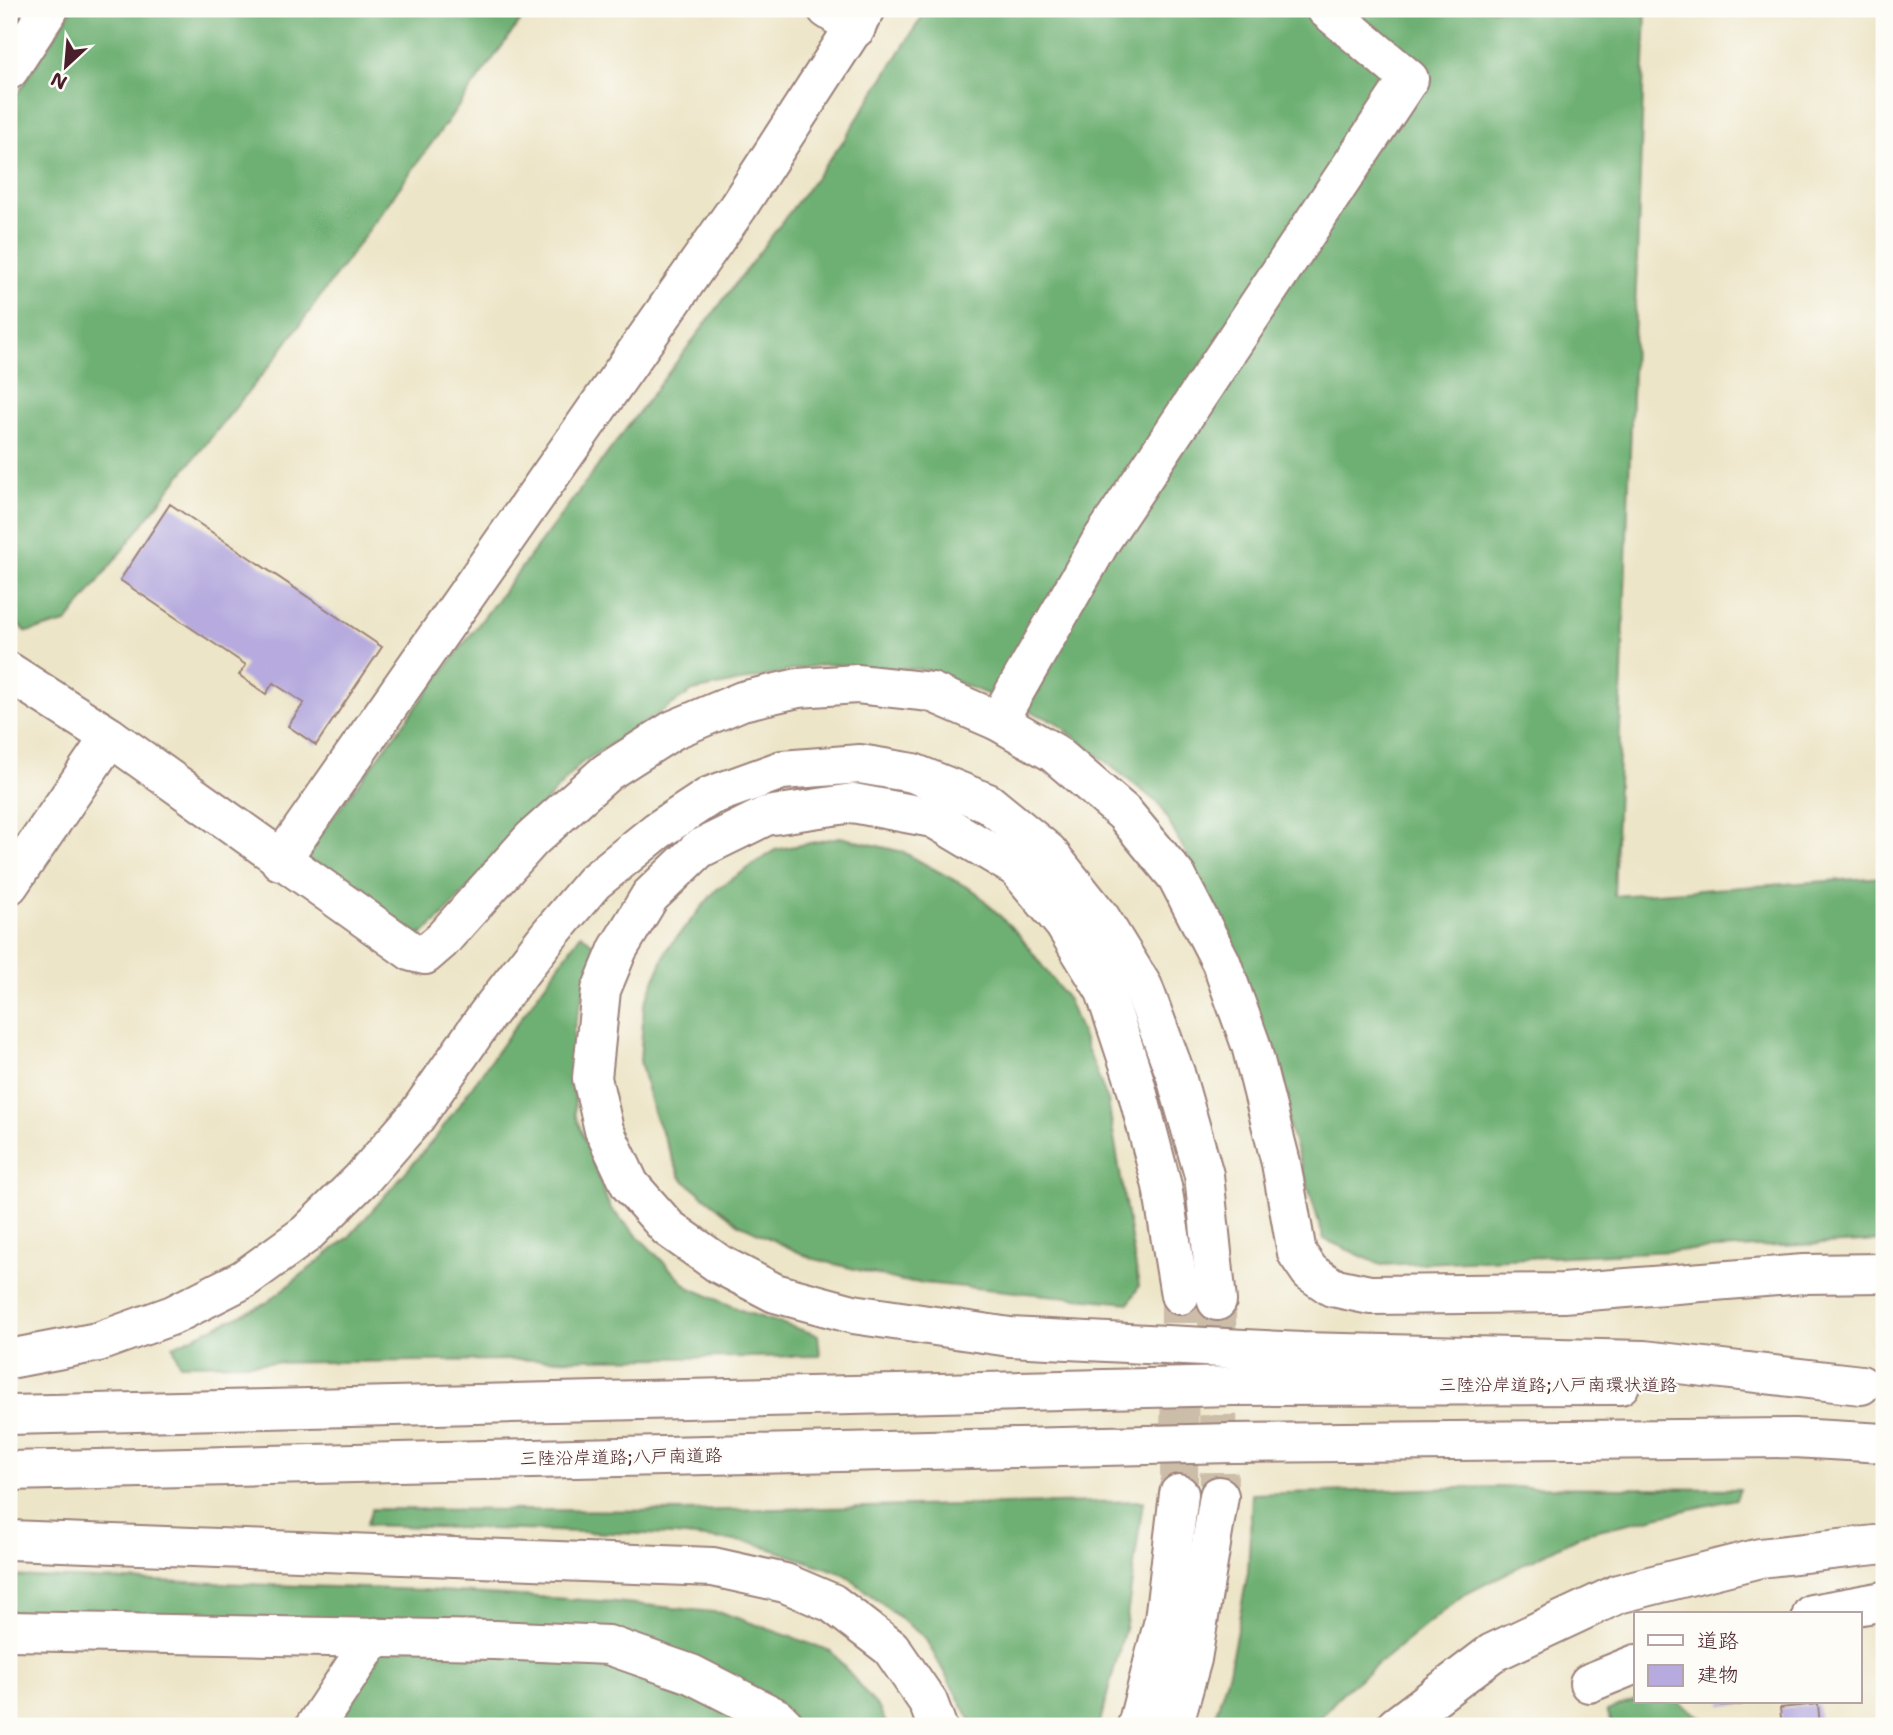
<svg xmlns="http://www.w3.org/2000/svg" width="1893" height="1735" viewBox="0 0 1893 1735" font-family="'Shantell Sans','Klee One',sans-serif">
	<rect width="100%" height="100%" fill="#fdfcf7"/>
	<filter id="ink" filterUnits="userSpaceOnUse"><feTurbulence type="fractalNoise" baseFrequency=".0143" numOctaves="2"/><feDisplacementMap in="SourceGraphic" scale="14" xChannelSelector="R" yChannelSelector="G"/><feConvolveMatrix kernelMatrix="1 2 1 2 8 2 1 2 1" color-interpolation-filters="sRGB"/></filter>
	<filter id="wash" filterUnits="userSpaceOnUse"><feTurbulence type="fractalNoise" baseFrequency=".00686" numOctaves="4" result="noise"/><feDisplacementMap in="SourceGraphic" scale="28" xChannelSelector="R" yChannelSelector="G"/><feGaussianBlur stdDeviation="1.57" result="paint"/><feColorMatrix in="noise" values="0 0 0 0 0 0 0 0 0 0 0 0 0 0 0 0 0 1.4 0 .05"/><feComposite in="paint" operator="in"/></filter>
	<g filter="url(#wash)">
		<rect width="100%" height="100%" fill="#ede5c8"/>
		<!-- forest -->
		<g fill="#6eb073" stroke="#5c684f" stroke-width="2">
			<path d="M72 9H529L275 359 179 477 66 623 27 632 9 617V107Z"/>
			<path d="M927 9H1646L1614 896 1884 877V1241L1381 1265 1324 1239 1229 932 1159 804 1054 721 927 670 824 664 693 691 580 764 441 918 420 936 303 857 844 140Z"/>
			<path d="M840 837 903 852 976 892 1019 935 1068 1000 1108 1101 1139 1286 1129 1303 902 1281 811 1258 739 1224 681 1178 653 1112 640 1061 644 1006 667 949 716 890 775 850Z"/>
			<path d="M581 934 596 947 573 1031 575 1114 610 1208 688 1287 748 1313 818 1335 820 1356 180 1364 173 1346 265 1304 349 1237 436 1137Z"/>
			<path d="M1491 1487 1740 1489 1736 1499 1585 1533 1462 1596 1342 1693 1313 1726H1212L1229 1671 1248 1572 1252 1494Z"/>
			<path d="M1143 1501 1126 1624 1099 1726H971L970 1719 925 1638 844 1574 754 1543 675 1535 366 1525 372 1509 683 1511Z"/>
			<path d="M9 1576 423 1590 615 1602 723 1613 831 1651 880 1710 887 1726H337L399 1621 9 1612Z"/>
			<path d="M1636 1700 1677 1702 1715 1726H1614L1607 1711Z"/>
		</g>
		<g id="blocks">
			<!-- building -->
			<g fill="#b6aade">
				<path d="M170 504 382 647 316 745 288 726 304 703 273 683 266 694 239 675 246 665 120 580Z"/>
				<path d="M1721 1702H1740L1741 1705H1721Z"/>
				<path d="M1818 1704 1820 1726H1782L1780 1708Z"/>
			</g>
		</g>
	</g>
	<g filter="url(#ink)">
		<use href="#blocks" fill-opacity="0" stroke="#9c827a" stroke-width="2"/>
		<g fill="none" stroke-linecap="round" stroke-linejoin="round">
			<!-- highway-tunnel -->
			<g stroke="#ccbda9" stroke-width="38" stroke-dasharray="38 19" stroke-linecap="butt">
				<path d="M1217 1301 1219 1496"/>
				<path d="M1179 1494 1180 1295"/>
			</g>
			<defs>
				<g id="street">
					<path d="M827 9 856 28"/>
					<path d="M9 70 49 9"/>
					<path d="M9 672 110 737 412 952 425 955 440 942 532 839 607 772 673 730 742 701 798 688 857 684 931 692 998 721 1054 753 1124 813 1177 877 1221 962 1251 1045 1281 1163 1297 1253 1310 1272 1332 1287 1370 1295 1563 1293 1804 1274 1884 1273"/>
					<path d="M998 721 1101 541 1409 79 1326 9"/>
					<path d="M280 861 738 207 866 9"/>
					<path d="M9 885 110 737"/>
					<path d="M1812 1614 1884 1601"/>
					<path d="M9 1631 494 1640 608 1645 691 1674 777 1718 785 1726"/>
					<path d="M1589 1683 1636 1664"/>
					<path d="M315 1726 374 1637"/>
				</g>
				<g id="highway">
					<path d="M1180 1295 1162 1186 1134 1079 1105 991 1064 924 1017 868 933 818 853 803 766 816 699 849 650 896 618 949 601 990 592 1078 604 1130 630 1185 668 1228 719 1264 775 1293 853 1314 1010 1337 1302 1352 1644 1360 1861 1385"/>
					<path d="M9 1359 98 1342 173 1315 244 1279 306 1234 361 1180 416 1117 487 1015 548 936 594 882 657 831 710 796 782 770 860 764 913 773 988 803 1048 852 1100 917 1143 987 1175 1073 1204 1175 1217 1301"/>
					<path d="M9 1415 1233 1386 1620 1385"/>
					<path d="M9 1471 1233 1443 1794 1438 1884 1443"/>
					<path d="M9 1540 713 1567 785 1583 832 1603 891 1648 928 1702 937 1726"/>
					<path d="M1137 1726 1164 1620 1179 1494"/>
					<path d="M1173 1726 1192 1659 1219 1496"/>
					<path d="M1396 1726 1492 1653 1618 1594 1760 1558 1884 1544"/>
				</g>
			</defs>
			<!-- street casing -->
			<use href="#street" stroke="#9c827a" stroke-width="42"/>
			<!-- highway casing -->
			<use href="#highway" stroke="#9c827a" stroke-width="42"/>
			<!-- street -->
			<use href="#street" stroke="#fff" stroke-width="38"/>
			<!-- highway -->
			<use href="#highway" stroke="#fff" stroke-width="38"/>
		</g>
	</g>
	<g text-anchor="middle" stroke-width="5" stroke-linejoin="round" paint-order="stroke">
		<!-- street labels -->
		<g font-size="18" fill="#4a1f2b" stroke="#fdfcf7">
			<text x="1558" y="1391">三陸沿岸道路;八戸南環状道路</text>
			<text transform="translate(621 1457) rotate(-1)" y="6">三陸沿岸道路;八戸南道路</text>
		</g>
	</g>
	<!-- margin -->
	<rect width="1893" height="1735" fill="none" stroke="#fdfcf7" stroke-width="35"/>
	<!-- legend -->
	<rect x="1634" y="1612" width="228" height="91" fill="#fdfcf7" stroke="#b5a4a5" stroke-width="2"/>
	<rect x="1648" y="1635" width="35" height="10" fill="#ffffff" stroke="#b5a4a5" stroke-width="2"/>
	<text x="1697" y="1648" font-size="21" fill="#4a1f2b">道路</text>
	<rect x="1648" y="1665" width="35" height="21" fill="#b6aade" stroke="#b5a4a5" stroke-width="2"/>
	<text x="1697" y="1682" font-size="21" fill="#4a1f2b">建物</text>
	<!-- north arrow -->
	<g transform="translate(66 66) rotate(206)" stroke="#fdfcf7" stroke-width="5" paint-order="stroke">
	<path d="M0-5L12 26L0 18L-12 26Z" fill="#4a1f2b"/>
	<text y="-10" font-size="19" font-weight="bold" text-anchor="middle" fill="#4a1f2b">N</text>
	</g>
</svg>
